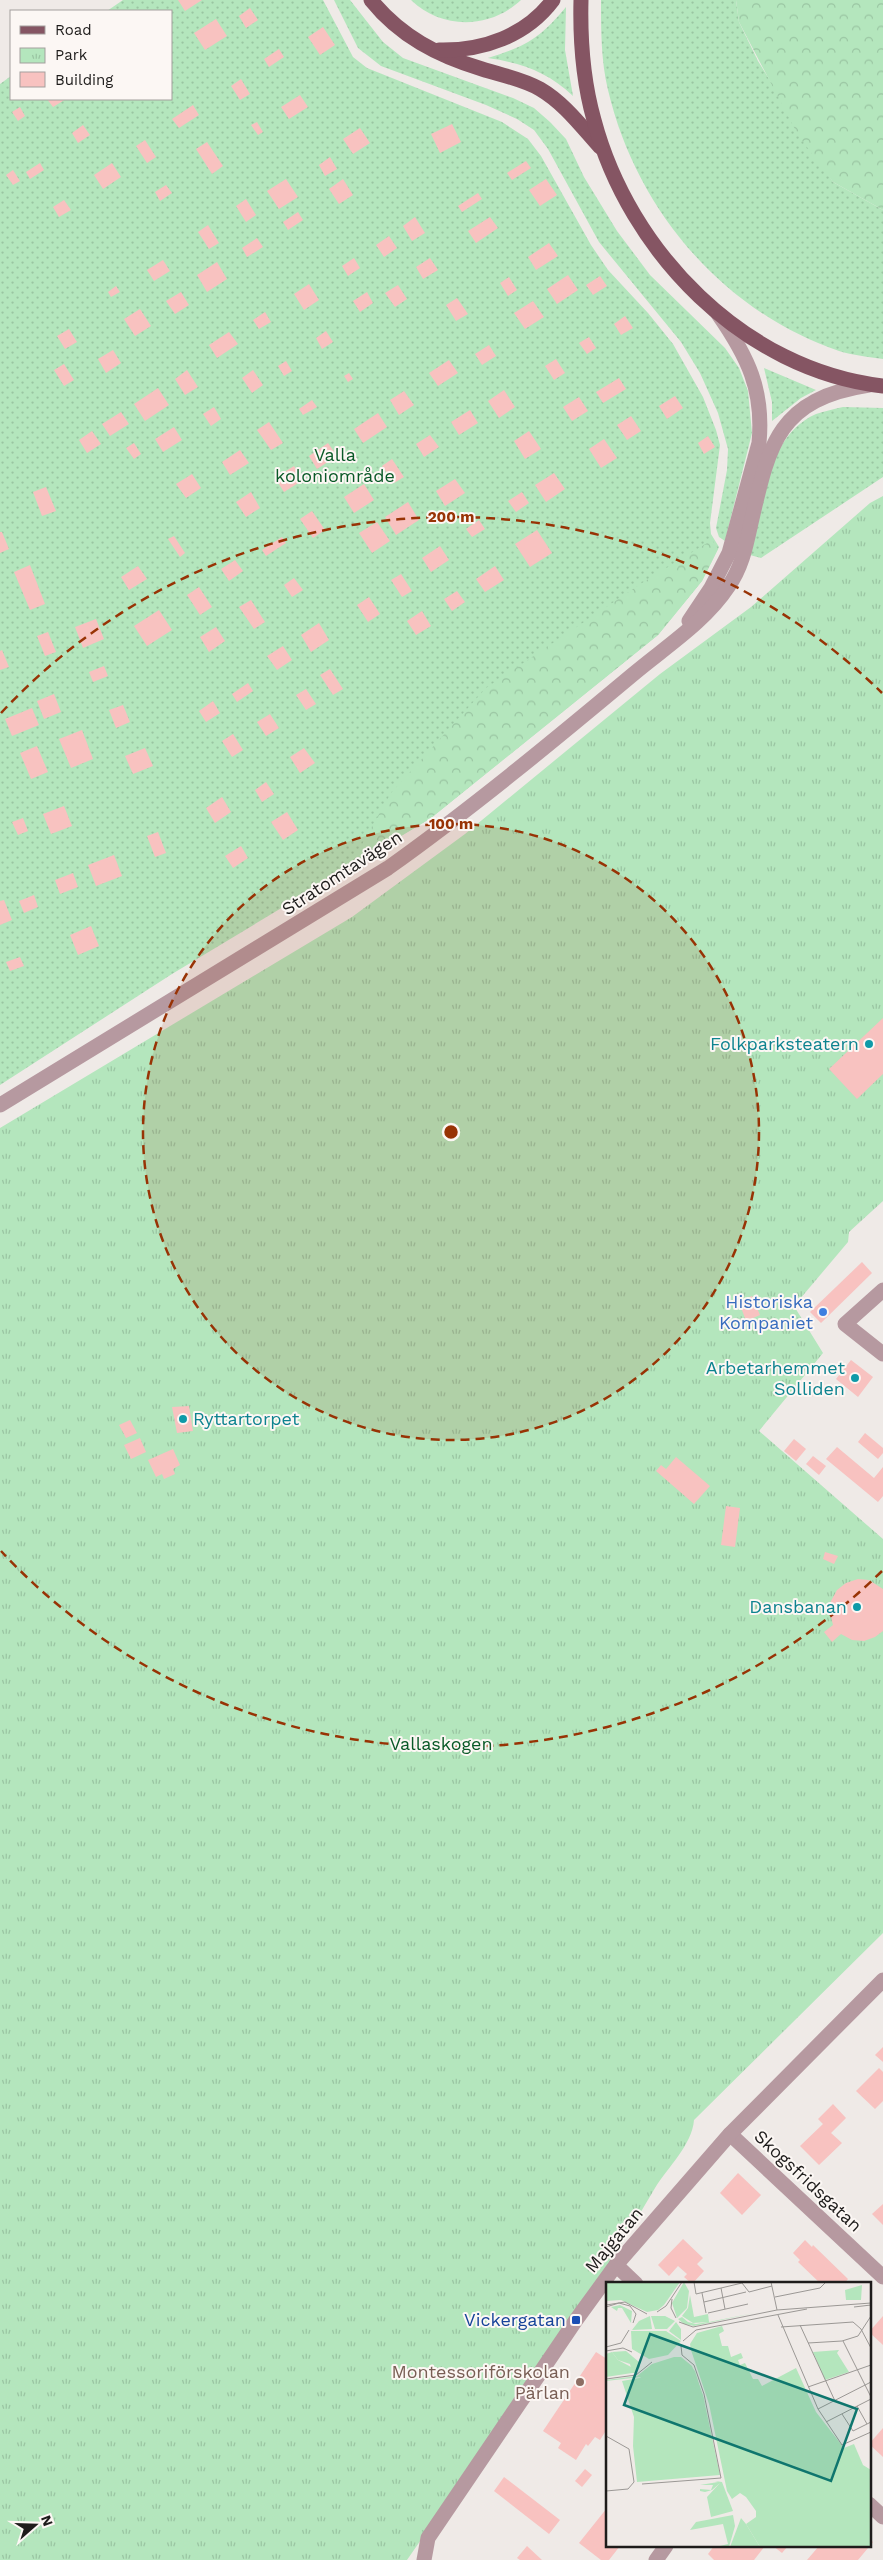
<svg xmlns="http://www.w3.org/2000/svg" width="883" height="2560" viewBox="0 0 883 2560" font-family="'Work Sans',sans-serif">
	<defs>
		<pattern id="grass-dots" width="8" height="8" patternUnits="userSpaceOnUse" patternTransform="scale(1.25)"><rect width="8" height="8" fill="#b4e6bd"/><path d="M2 2h.1M6 6h.1" fill="none" stroke="#9ac5a2" stroke-width="1.8" stroke-linecap="round"/></pattern>
		<pattern id="forest-crowns" width="20" height="18" patternUnits="userSpaceOnUse" patternTransform="scale(1.25)"><rect width="20" height="18" fill="#b4e6bd"/><path d="M2 6a3 3 0 1 1 6 0M12 15a3 3 0 1 1 6 0" fill="none" stroke="#9ac5a2"/></pattern>
		<pattern id="park-tufts" width="24" height="20" patternUnits="userSpaceOnUse" patternTransform="scale(1.25)"><rect width="24" height="20" fill="#b4e6bd"/><path d="M3 7l-1-3M5 7V3M7 7l1-3M15 17l-1-3M17 17v-4M19 17l1-3" fill="none" stroke="#9ac5a2"/></pattern>
	</defs>
	<rect width="100%" height="100%" fill="#efeae7"/>
	<!-- grass -->
	<g fill="url(#grass-dots)">
		<path d="M123 0H323L353 57 367 68 502 122 528 139 541 156 591 245 608 270 648 313 673 344 703 397 716 430 720 445 710 523 711 534 719 547 702 581 658 635 431 818 172 974 0 1085V84L11 76V99H171V11H107Z"/>
		<path d="M334 0H350L383 42 403 58 513 98 534 108 550 122 566 139 584 177 617 231 650 275 725 348 739 368 748 391 752 433 725 541 719 537 716 528 727 470 728 449 718 413 700 373 681 342 599 242 548 149 534 130 517 119 486 105 381 66 358 48Z"/>
		<path d="M411 0H521C490 29 442 30 411 0Z"/>
		<path d="M601 0H736L739 22 758 61 833 182 883 210V359C869 357 852 355 839 351 722 311 636 209 608 90 601 61 601 30 601 0Z"/>
		<path d="M566 7 565 50 573 96C548 72 522 63 488 58 527 46 540 38 566 7Z"/>
		<path d="M764 368 816 390 801 398 772 421V402Z"/>
		<path d="M843 407 883 408V477L761 558 750 555C761 508 766 436 816 414 825 411 834 409 843 407Z"/>
	</g>
	<!-- forest -->
	<g fill="url(#forest-crowns)">
		<path d="M736 0H883V210L833 182 798 135 739 22Z"/>
		<path d="M712 540 718 549 702 581 658 635 431 818 349 867 391 793 486 688 642 583Z"/>
	</g>
	<!-- park -->
	<path fill="url(#park-tufts)" d="M883 496V1201L849 1232 848 1242 794 1306 823 1353 759 1431 883 1539V1933L694 2120C692 2145 668 2167 655 2188 580 2317 492 2437 407 2560H0V1128L352 917 465 834 660 674 751 607 870 503Z"/>
	<!-- building -->
	<g fill="#f8c2c0">
		<path d="M178 0H202L185 11Z"/>
		<path d="M250 8 258 20 246 28 239 16Z"/>
		<path d="M216 19 227 36 205 50 194 33Z"/>
		<path d="M323 27 335 45 320 55 308 37Z"/>
		<path d="M279 49 284 57 269 67 264 59Z"/>
		<path d="M241 79 250 94 240 100 231 86Z"/>
		<path d="M300 95 308 107 289 119 281 107Z"/>
		<path d="M47 99H66L53 107Z"/>
		<path d="M193 105 199 115 179 128 172 119Z"/>
		<path d="M20 107 25 116 18 121 12 112Z"/>
		<path d="M257 122 263 132 258 135 251 125Z"/>
		<path d="M452 124 461 142 440 153 431 134Z"/>
		<path d="M83 125 90 135 78 143 72 133Z"/>
		<path d="M360 128 370 143 353 154 343 139Z"/>
		<path d="M145 140 156 157 147 163 136 146Z"/>
		<path d="M207 142 223 166 212 174 196 149Z"/>
		<path d="M330 157 337 169 325 176 319 165Z"/>
		<path d="M526 161 531 168 512 180 507 173Z"/>
		<path d="M40 163 44 170 30 179 26 172Z"/>
		<path d="M112 163 121 177 103 189 94 175Z"/>
		<path d="M13 170 20 181 13 185 6 175Z"/>
		<path d="M286 179 298 197 279 209 267 191Z"/>
		<path d="M343 179 353 195 339 204 329 189Z"/>
		<path d="M546 179 557 195 540 206 529 190Z"/>
		<path d="M166 185 172 193 160 201 155 192Z"/>
		<path d="M478 193 482 199 462 212 458 206Z"/>
		<path d="M246 199 256 215 246 222 236 206Z"/>
		<path d="M64 200 71 210 59 217 53 207Z"/>
		<path d="M298 212 303 220 288 230 283 222Z"/>
		<path d="M415 217 425 233 412 241 403 226Z"/>
		<path d="M490 217 498 228 476 243 468 231Z"/>
		<path d="M208 225 219 243 209 249 198 232Z"/>
		<path d="M389 236 397 248 384 257 376 245Z"/>
		<path d="M257 238 263 247 247 257 242 248Z"/>
		<path d="M549 243 558 256 536 270 528 257Z"/>
		<path d="M354 258 360 268 348 276 342 266Z"/>
		<path d="M430 258 438 270 423 279 416 267Z"/>
		<path d="M163 260 170 271 154 281 147 270Z"/>
		<path d="M217 262 227 279 207 292 197 275Z"/>
		<path d="M568 275 578 290 557 304 547 289Z"/>
		<path d="M600 276 607 286 593 295 586 285Z"/>
		<path d="M509 277 517 290 508 296 500 283Z"/>
		<path d="M309 284 319 300 304 310 294 294Z"/>
		<path d="M398 285 407 299 395 307 385 293Z"/>
		<path d="M116 286 120 292 111 297 108 292Z"/>
		<path d="M181 292 189 305 175 314 166 301Z"/>
		<path d="M367 292 373 303 360 312 353 301Z"/>
		<path d="M457 298 468 314 456 321 446 305Z"/>
		<path d="M533 301 544 317 525 329 514 313Z"/>
		<path d="M140 309 151 326 135 336 124 319Z"/>
		<path d="M265 312 271 322 259 329 253 320Z"/>
		<path d="M625 316 633 328 621 335 614 324Z"/>
		<path d="M69 329 77 342 65 349 57 336Z"/>
		<path d="M326 331 333 342 322 349 316 338Z"/>
		<path d="M229 332 238 344 217 358 209 345Z"/>
		<path d="M589 337 596 348 587 354 579 343Z"/>
		<path d="M489 345 496 356 482 365 475 354Z"/>
		<path d="M113 350 121 363 106 373 98 359Z"/>
		<path d="M556 359 565 373 554 380 545 366Z"/>
		<path d="M449 360 458 373 438 386 429 373Z"/>
		<path d="M286 361 292 371 284 376 278 366Z"/>
		<path d="M64 364 74 380 64 386 54 370Z"/>
		<path d="M187 370 198 387 185 395 175 379Z"/>
		<path d="M253 370 263 385 252 393 242 378Z"/>
		<path d="M349 373 353 379 348 382 344 376Z"/>
		<path d="M619 378 626 389 603 403 596 392Z"/>
		<path d="M158 388 169 405 145 421 134 404Z"/>
		<path d="M504 390 515 407 499 418 488 401Z"/>
		<path d="M404 391 414 405 399 415 390 400Z"/>
		<path d="M675 396 683 408 667 419 659 406Z"/>
		<path d="M579 397 588 411 572 421 563 407Z"/>
		<path d="M312 400 317 407 303 415 299 409Z"/>
		<path d="M214 407 221 419 211 426 203 414Z"/>
		<path d="M470 410 478 423 459 435 451 422Z"/>
		<path d="M121 412 129 424 110 436 102 424Z"/>
		<path d="M378 413 387 427 363 443 354 429Z"/>
		<path d="M631 416 641 431 627 440 617 425Z"/>
		<path d="M269 422 283 443 271 450 257 430Z"/>
		<path d="M174 427 182 440 163 452 155 439Z"/>
		<path d="M92 431 101 444 87 453 79 440Z"/>
		<path d="M529 431 541 449 525 459 514 441Z"/>
		<path d="M430 435 439 447 424 457 416 444Z"/>
		<path d="M708 436 715 447 704 454 698 443Z"/>
		<path d="M604 439 617 458 601 468 589 449Z"/>
		<path d="M134 443 141 454 134 459 126 448Z"/>
		<path d="M328 443 337 456 317 469 309 456Z"/>
		<path d="M240 450 249 463 230 475 222 462Z"/>
		<path d="M392 459 404 477 394 483 382 466Z"/>
		<path d="M294 466 303 480 284 492 275 478Z"/>
		<path d="M554 473 565 489 546 502 535 485Z"/>
		<path d="M192 474 201 488 186 498 176 484Z"/>
		<path d="M455 479 465 493 445 506 436 491Z"/>
		<path d="M364 484 374 500 354 513 344 497Z"/>
		<path d="M46 487 56 511 42 516 33 492Z"/>
		<path d="M251 492 260 508 246 517 236 502Z"/>
		<path d="M522 492 529 503 516 512 508 501Z"/>
		<path d="M408 502 419 520 396 535 385 517Z"/>
		<path d="M312 511 325 530 313 538 300 519Z"/>
		<path d="M479 520 485 529 472 537 466 529Z"/>
		<path d="M377 522 390 541 372 553 359 533Z"/>
		<path d="M537 530 552 553 530 567 515 544Z"/>
		<path d="M0 532H2L9 549 0 553Z"/>
		<path d="M174 536 185 553 180 557 168 539Z"/>
		<path d="M282 537 286 543 266 556 262 550Z"/>
		<path d="M440 546 449 560 431 572 422 558Z"/>
		<path d="M235 560 243 571 229 581 221 569Z"/>
		<path d="M30 565 45 604 30 610 14 572Z"/>
		<path d="M138 566 147 579 129 590 121 577Z"/>
		<path d="M495 566 504 580 485 592 476 579Z"/>
		<path d="M401 574 412 591 402 597 391 580Z"/>
		<path d="M294 578 303 590 292 597 284 585Z"/>
		<path d="M199 587 212 607 200 615 187 595Z"/>
		<path d="M457 591 465 602 452 611 444 599Z"/>
		<path d="M369 597 380 614 368 622 357 605Z"/>
		<path d="M251 600 265 622 254 629 239 607Z"/>
		<path d="M159 610 172 630 147 646 134 626Z"/>
		<path d="M422 611 431 626 416 635 407 621Z"/>
		<path d="M96 619 104 639 83 648 75 627Z"/>
		<path d="M319 623 329 640 311 652 301 635Z"/>
		<path d="M216 627 225 641 209 652 200 637Z"/>
		<path d="M48 632 56 652 45 656 37 636Z"/>
		<path d="M283 646 292 660 277 670 267 656Z"/>
		<path d="M2 650 9 667 0 670V651Z"/>
		<path d="M104 666 108 676 93 682 89 672Z"/>
		<path d="M330 669 343 689 333 695 320 675Z"/>
		<path d="M248 683 253 691 237 702 232 694Z"/>
		<path d="M306 689 316 704 306 710 296 695Z"/>
		<path d="M54 694 61 712 44 719 37 701Z"/>
		<path d="M213 701 220 713 206 722 199 711Z"/>
		<path d="M123 705 130 722 116 728 109 710Z"/>
		<path d="M32 708 39 725 12 736 5 719Z"/>
		<path d="M270 714 279 728 266 736 257 722Z"/>
		<path d="M82 730 93 759 71 768 59 739Z"/>
		<path d="M233 734 243 750 232 757 222 741Z"/>
		<path d="M37 746 48 772 31 779 20 753Z"/>
		<path d="M145 748 153 766 133 774 125 756Z"/>
		<path d="M304 748 315 763 300 773 290 757Z"/>
		<path d="M266 782 274 794 262 802 255 790Z"/>
		<path d="M222 797 231 812 215 823 206 808Z"/>
		<path d="M64 806 72 826 51 834 43 814Z"/>
		<path d="M287 812 298 830 283 840 271 822Z"/>
		<path d="M23 818 28 831 18 835 12 822Z"/>
		<path d="M158 832 166 853 155 857 147 836Z"/>
		<path d="M241 846 248 858 233 868 225 856Z"/>
		<path d="M114 855 122 876 96 886 88 865Z"/>
		<path d="M73 873 78 887 60 894 55 880Z"/>
		<path d="M34 895 38 907 24 913 19 901Z"/>
		<path d="M4 900 12 920 0 925V901Z"/>
		<path d="M91 926 99 946 78 955 70 935Z"/>
		<path d="M20 957 24 966 10 971 6 962Z"/>
		<path d="M883 1018V1074L857 1099 829 1069Z"/>
		<path d="M862 1262 872 1273 821 1323 810 1312Z"/>
		<path d="M752 1296 760 1315 746 1321 739 1302Z"/>
		<path d="M851 1360 873 1377 858 1397 836 1379Z"/>
		<path d="M812 1387 817 1390 812 1397 807 1393Z"/>
		<path d="M189 1406 193 1431 177 1433 172 1407Z"/>
		<path d="M130 1420 137 1433 126 1438 119 1425Z"/>
		<path d="M865 1433 883 1448V1453L878 1459 858 1442Z"/>
		<path d="M140 1438 146 1452 131 1459 124 1445Z"/>
		<path d="M794 1439 806 1449 796 1461 784 1451Z"/>
		<path d="M837 1447 874 1478 883 1467V1496L878 1502 826 1459Z"/>
		<path d="M173 1449 180 1465 173 1469 175 1474 164 1479 162 1474 156 1477 148 1460Z"/>
		<path d="M813 1456 826 1466 819 1475 806 1464Z"/>
		<path d="M676 1457 710 1486 694 1504 656 1471 661 1465 666 1469Z"/>
		<path d="M726 1506 740 1508 735 1547 721 1545Z"/>
		<path d="M825 1552 838 1556 834 1564 823 1559Z"/>
		<path d="M858 1579 869 1580 883 1589V1631L875 1637 864 1641 852 1640 841 1634 832 1642 824 1632 833 1625 830 1613 831 1601 837 1590 846 1583Z"/>
		<path d="M883 2047V2062L875 2055Z"/>
		<path d="M879 2068 883 2072V2101L875 2109 856 2091Z"/>
		<path d="M833 2104 846 2118 831 2133 842 2143 819 2165 800 2146 823 2124 818 2119Z"/>
		<path d="M738 2173 761 2195 742 2215 720 2193Z"/>
		<path d="M883 2204V2225L872 2214Z"/>
		<path d="M683 2239 703 2258 697 2264 704 2271 692 2284 684 2277 687 2274 678 2266 669 2276 658 2265Z"/>
		<path d="M805 2240 812 2247 813 2245 848 2279 844 2284H821L798 2262 800 2260 793 2253Z"/>
		<path d="M883 2316V2345L869 2332Z"/>
		<path d="M596 2352 607 2359V2429L600 2440 595 2437 588 2446 586 2444 576 2460 558 2448 561 2443 543 2431Z"/>
		<path d="M883 2428V2457L869 2444Z"/>
		<path d="M585 2469 592 2475 582 2487 575 2481Z"/>
		<path d="M504 2477 560 2520 549 2534 494 2491Z"/>
		<path d="M607 2508V2546H620L609 2560H601L579 2543Z"/>
		<path d="M869 2539 873 2542 858 2560H807L819 2546H869Z"/>
		<path d="M527 2546 542 2560H520L517 2558Z"/>
		<path d="M714 2546H765L754 2560H714L708 2554Z"/>
		<path d="M773 2546H788L782 2553Z"/>
	</g>
	<g fill="none" stroke-linecap="round" stroke-linejoin="round">
		<!-- minor -->
		<g stroke="#b699a0" stroke-width="15">
			<path d="M689 621 711 588 729 553 759 443C764 390 748 357 718 314"/>
			<path d="M0 1105 388 868C472 808 552 742 631 676 664 648 705 622 728 587 742 567 746 546 751 523 769 444 778 399 869 385"/>
			<path d="M883 1290 845 1324 883 1354"/>
			<path d="M730 2134 883 2277"/>
			<path d="M616 2265 636 2284"/>
			<path d="M869 2504 883 2517"/>
			<path d="M424 2560 428 2538 576 2320 616 2265 730 2134 883 1980"/>
			<path d="M656 2560 666 2546"/>
		</g>
		<!-- major -->
		<g stroke="#855563" stroke-width="15">
			<path d="M371 0C400 36 438 56 482 69 501 75 523 79 540 89 564 103 581 126 600 147"/>
			<path d="M581 0C580 40 583 81 594 120 629 252 744 370 883 386"/>
			<path d="M439 50C483 51 526 36 553 0"/>
		</g>
	</g>
	<!-- distance rings -->
	<circle cx="451" cy="1132" r="308" fill="#983305" fill-opacity=".12"/>
	<g fill="none" stroke="#983305" stroke-width="2.5" stroke-dasharray="9 6">
		<circle cx="451" cy="1132" r="308"/>
		<path d="M882 1571A615 615 0 0 1 1 1551M1 713A615 615 0 0 1 882 693"/>
	</g>
	<!-- markers -->
	<g fill="#0f9aa8" stroke="#fcf7f4" stroke-width="2">
		<circle cx="869" cy="1044" r="5"/>
		<circle cx="855" cy="1378" r="5"/>
		<circle cx="183" cy="1419" r="5"/>
		<circle cx="857" cy="1607" r="5"/>
	</g>
	<circle fill="#3f7fe0" stroke="#fcf7f4" stroke-width="2" cx="823" cy="1312" r="5"/>
	<rect fill="#1a4fb4" stroke="#fcf7f4" stroke-width="2" x="571" y="2315" width="10" height="10" rx="2.5"/>
	<circle fill="#8d6e63" stroke="#fcf7f4" stroke-width="2" cx="580" cy="2382" r="5"/>
	<g text-anchor="middle" stroke-width="4" stroke-linejoin="round" paint-order="stroke">
		<!-- park labels -->
		<g font-size="18" fill="#095927" stroke="#fcf7f4">
			<text x="335" y="461">Valla<tspan x="335" dy="21">koloniområde</tspan></text>
			<text x="441" y="1750">Vallaskogen</text>
		</g>
		<!-- street labels -->
		<g font-size="18" fill="#1e1c1b" stroke="#fcf7f4">
			<text transform="translate(342 873) rotate(-33)" y="6">Stratomtavägen</text>
			<text transform="translate(808 2181) rotate(43)" y="6">Skogsfridsgatan</text>
			<text transform="translate(614 2240) rotate(-50)" y="6">Majgatan</text>
		</g>
		<!-- culture labels -->
		<g font-size="18" fill="#0d838f" stroke="#fcf7f4" text-anchor="end">
			<text x="859" y="1050">Folkparksteatern</text>
			<text x="845" y="1374">Arbetarhemmet<tspan x="845" dy="21">Solliden</tspan></text>
			<text x="193" y="1425" text-anchor="start">Ryttartorpet</text>
			<text x="847" y="1613">Dansbanan</text>
		</g>
		<!-- shop labels -->
		<g font-size="18" fill="#366cbe" stroke="#fcf7f4" text-anchor="end">
			<text x="813" y="1308">Historiska<tspan x="813" dy="21">Kompaniet</tspan></text>
		</g>
		<!-- transit labels -->
		<g font-size="18" fill="#164399" stroke="#fcf7f4" text-anchor="end">
			<text x="566" y="2326">Vickergatan</text>
		</g>
		<!-- education labels -->
		<g font-size="18" fill="#785e54" stroke="#fcf7f4" text-anchor="end">
			<text x="570" y="2378">Montessoriförskolan<tspan x="570" dy="21">Pärlan</tspan></text>
		</g>
	</g>
	<!-- overview -->
	<g transform="translate(606 2282)">
		<rect width="265" height="265" fill="#efeae7"/>
		<path d="M78 0 83 9 81 26 71 36 66 21ZM84 13 88 35 102 32 103 40 148 31 88 44 78 42 72 37 76 35 82 40 90 42 102 40 87 41 76 34 82 26ZM44 34 46 47 26 48 33 39ZM45 34H59L69 39 61 47H49ZM70 40 75 47V58L63 49ZM25 49H60L75 59 62 73 43 77 26 67ZM20 69 33 80 34 85 29 91H26L24 82 12 78 6 70ZM68 75H75L86 84 97 113 114 193 31 200 27 164 28 135 16 99 33 96 35 95 0 99V98L31 94 46 82ZM109 199 116 200 127 229 105 235 101 215 114 201 106 208 99 210 94 209V207L105 208 107 203H94L112 200ZM127 233 129 244 123 265 114 264 122 262 117 242 84 248 90 240ZM135 236 140 242 154 265H124Z" fill="#b4e6bd"/>
		<path d="M0 0H74L58 23 52 28 41 30 15 18 0 19ZM256 3 255 18H240L239 8ZM14 23 26 29 25 41 16 26H12L11 29 5 25ZM49 49H60L62 57 42 64 33 60V53H29ZM6 70 12 78 27 86 26 91 0 95V72ZM83 82 89 89 99 121 88 104Z" fill="#b4e6bd"/>
		<path d="M116 44 118 49 113 52 116 64H122L125 75 135 71 137 76 132 78 134 83 139 81 147 97H152L156 104 190 86 210 130 238 166 248 162 257 183 265 188V265H154L140 242 150 235V229L140 215 134 211 126 217 121 209 103 122 85 68 84 62 91 51ZM233 68 231 71 243 90 219 98 207 70Z" fill="#b4e6bd"/>
		<path fill="none" stroke="#9b9895" stroke-width="1" d="M88 0 90 12 136 1 143 10 166 4M165 0 171 28M115 6 119 27M96 11 100 31M169 15 214 6 220 0M66 17 65 26 70 36M98 20 140 10M0 23 19 20 41 32M0 25 13 21 24 24 30 32 27 41M248 25 265 23M51 30 60 24 76 0M102 31 142 22M172 33 212 127 236 163 265 150M73 40 87 45 171 28 265 21M194 43 229 119M175 45 247 40 255 47 265 66M77 59 90 48 201 27M237 59 265 115M202 61 236 59 252 54 265 34M0 65 15 61 23 48M0 69 17 66 26 70M0 97 30 93 46 80M202 105 265 83M251 124 261 142M212 127 265 100M236 132 247 149 265 140M220 140 265 117M0 154 23 167 28 200 22 207 0 209M36 202 115 196 98 112 88 83 76 73 75 64"/>
		<path fill="#0f766e" fill-opacity="0.15" stroke="#0f766e" stroke-width="2.5" d="M44 52 251 127 225 199 18 123Z"/>
		<rect width="265" height="265" fill="none" stroke="#1e1c1b" stroke-width="2.5"/>
	</g>
	<circle cx="451" cy="1132" r="8" fill="#983305" stroke="#fcf7f4" stroke-width="2.5"/>
	<g font-size="15" text-anchor="middle" font-weight="bold" fill="#983305" stroke="#fcf7f4" stroke-width="4" stroke-linejoin="round" paint-order="stroke">
		<text x="451" y="522">200 m</text>
		<text x="451" y="829">100 m</text>
	</g>
	<!-- legend -->
	<rect x="10" y="10" width="162" height="90" fill="#fcf7f4" stroke="#a39f9d"/>
	<rect x="20" y="26" width="25" height="8" fill="#855563" stroke="#a39f9d"/>
	<text x="55" y="35" font-size="15" fill="#1e1c1b">Road</text>
	<rect x="20" y="48" width="25" height="15" fill="url(#park-tufts)" stroke="#a39f9d"/>
	<text x="55" y="60" font-size="15" fill="#1e1c1b">Park</text>
	<rect x="20" y="72" width="25" height="15" fill="#f8c2c0" stroke="#a39f9d"/>
	<text x="55" y="85" font-size="15" fill="#1e1c1b">Building</text>
	<!-- north arrow -->
	<g transform="translate(35 2525) rotate(70)" stroke="#fcf7f4" stroke-width="4" paint-order="stroke">
	<path d="M0-4L9 19L0 12L-9 19Z" fill="#1e1c1b"/>
	<text y="-8" font-size="14" font-weight="bold" text-anchor="middle" fill="#1e1c1b">N</text>
	</g>
</svg>
